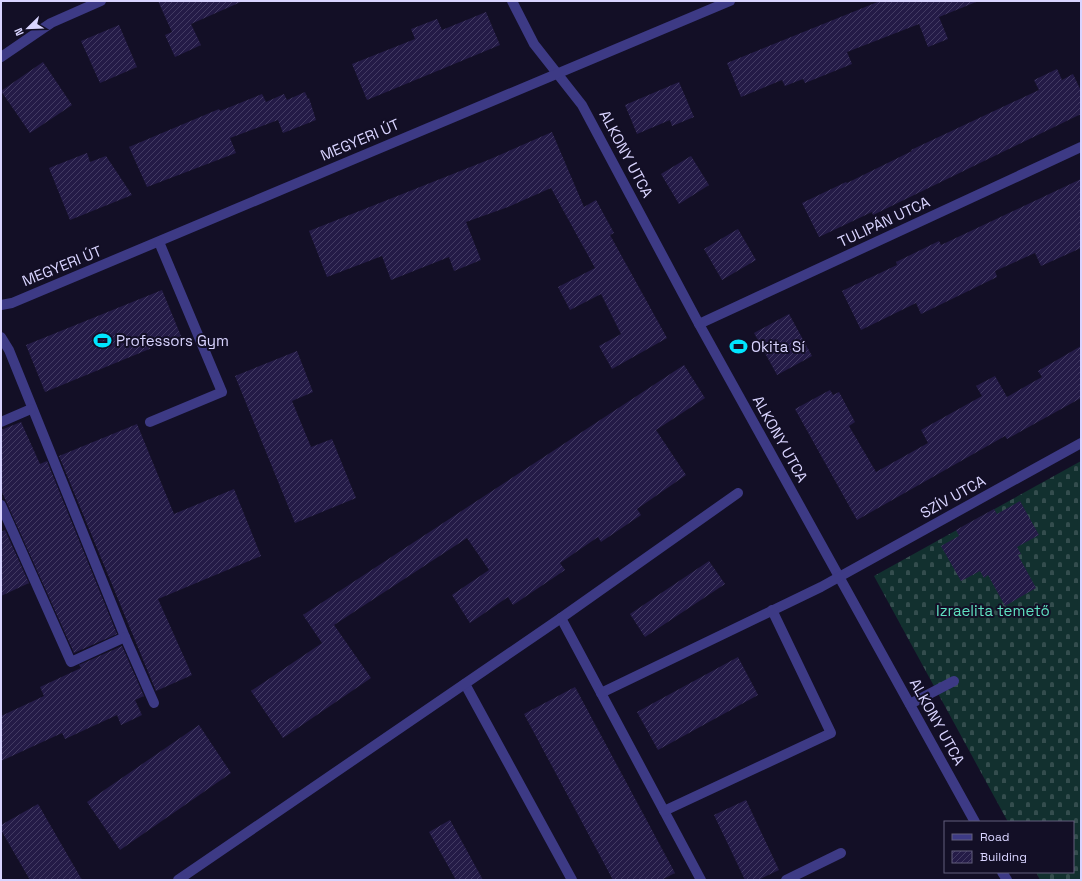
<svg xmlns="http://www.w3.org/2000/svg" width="1082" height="881" viewBox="0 0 1082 881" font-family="'Space Grotesk',sans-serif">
	<defs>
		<pattern id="cemetery-stones" width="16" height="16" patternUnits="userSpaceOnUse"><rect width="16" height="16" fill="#12302f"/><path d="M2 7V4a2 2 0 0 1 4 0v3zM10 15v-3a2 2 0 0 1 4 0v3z" fill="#344d4e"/></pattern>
		<pattern id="building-hatch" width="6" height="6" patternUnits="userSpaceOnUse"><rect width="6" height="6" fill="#241b47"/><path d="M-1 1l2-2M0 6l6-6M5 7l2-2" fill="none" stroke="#433b63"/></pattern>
	</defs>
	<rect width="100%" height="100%" fill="#130f26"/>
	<!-- cemetery -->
	<path fill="url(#cemetery-stones)" d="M1081 461V880H1040L1036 872H1073V822H1008L874 576Z"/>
	<!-- building -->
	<g fill="url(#building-hatch)">
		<path d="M158 1H243L191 24 201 45 175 57 165 35 172 32Z"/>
		<path d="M880 1 976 2 939 17 948 39 928 47 919 24 847 52 852 64 805 83 803 79 785 86 782 80 741 97 727 63Z"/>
		<path d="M486 12 500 45 367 100 352 64 415 39 411 29 437 19 442 30Z"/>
		<path d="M119 25 137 67 100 83 81 41Z"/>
		<path d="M43 62 72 105 30 133 1 91Z"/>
		<path d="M1057 69 1062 80 1073 74 1081 91V114L873 215 872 212 819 237 802 203 846 182 847 183 912 151 911 150 1039 90 1034 80Z"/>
		<path d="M679 82 694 117 672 126 670 120 637 134 625 105Z"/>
		<path d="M305 92 308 99 309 98 316 120 283 133 278 120 230 138 236 153 147 187 129 147 219 109 220 111 262 94 266 102 284 94 287 100Z"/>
		<path d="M552 132 584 207 596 200 614 233 610 235 667 338 612 369 599 346 621 334 601 294 570 310 558 287 595 268 551 188 508 207 466 222 481 260 454 271 449 257 391 280 382 256 327 277 309 231 488 160Z"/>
		<path d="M87 153 90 162 106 156 132 195 70 220 49 168Z"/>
		<path d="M691 156 709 185 679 204 661 174Z"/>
		<path d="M1081 179V248L1041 266 1035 253 995 271 997 277 921 314 916 303 861 330 842 291 897 265 896 262 939 241 941 245Z"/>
		<path d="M738 229 756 260 722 280 704 249Z"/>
		<path d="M162 290 181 336 45 392 26 345Z"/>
		<path d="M789 314 812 356 777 375 754 333Z"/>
		<path d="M1081 346V398L1007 439 1005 436 857 520 795 409 830 390 833 395 839 392 855 422 849 426 876 472 928 443 921 430 982 396 976 386 995 376 1007 397 1042 377 1038 371Z"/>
		<path d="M297 351 313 392 292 401 311 447 332 439 356 498 295 523 235 376Z"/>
		<path d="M684 365 705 398 656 430 686 475 637 509 641 515 601 542 598 537 560 563 565 570 513 605 508 597 470 623 452 595 489 570 467 538 334 625 371 678 283 738 251 691 322 643 303 615Z"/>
		<path d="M21 422 40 464 47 461 117 634 74 653 1 490V430Z"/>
		<path d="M137 424 174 514 234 489 261 556 158 599 192 675 156 691 59 456Z"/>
		<path d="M1020 501 1039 535 1017 547 1021 554 1018 555 1036 588 1005 606 988 575 984 578 980 571 961 581 941 546 959 536 956 530 994 509 997 514Z"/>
		<path d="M5 530 29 583 1 596V532Z"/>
		<path d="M709 561 725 584 645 637 630 614Z"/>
		<path d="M122 646 144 696 135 700 142 715 121 725 117 715 65 739 62 733 1 761V716L44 696 40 687 81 668 79 665Z"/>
		<path d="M738 657 758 695 658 750 637 712Z"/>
		<path d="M575 687 675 873 661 880H613L524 714Z"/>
		<path d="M199 725 231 773 120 850 87 802Z"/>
		<path d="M746 800 779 870 758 880H745L714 815Z"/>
		<path d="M38 804 82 880H30L1 830V825Z"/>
		<path d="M450 820 483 880H456L429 832Z"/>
	</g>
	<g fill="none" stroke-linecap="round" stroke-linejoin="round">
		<!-- minor -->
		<g stroke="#3d3a85" stroke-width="10">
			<path d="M512 1 534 44 582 105 699 324 975 822"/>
			<path d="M1 57 51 23 101 1"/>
			<path d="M1 305 12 303C252 204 490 100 730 1"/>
			<path d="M699 324 1081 147"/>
			<path d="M1 337 9 350 125 637 71 662 1 505"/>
			<path d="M1 422 31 409"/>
			<path d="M150 422 222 392 159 242"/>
			<path d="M561 618 701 880"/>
			<path d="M125 637 154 703"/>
			<path d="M465 684 572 880"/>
			<path d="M601 693 821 587 1081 443"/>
			<path d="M910 704 954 681"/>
			<path d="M664 811 831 733 772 610"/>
			<path d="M1002 872 1007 880"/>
			<path d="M178 880 561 618 738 493"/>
			<path d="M786 880 841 853"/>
		</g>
	</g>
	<!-- icons -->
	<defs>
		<symbol id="stadium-bare" viewBox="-9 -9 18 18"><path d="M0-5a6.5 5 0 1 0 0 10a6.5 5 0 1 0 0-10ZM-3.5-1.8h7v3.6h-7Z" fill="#00e5ff" stroke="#130f26" stroke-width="2.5" paint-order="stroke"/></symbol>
	</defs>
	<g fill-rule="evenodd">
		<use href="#stadium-bare" x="90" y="328" width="25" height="25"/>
		<use href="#stadium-bare" x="726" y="334" width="25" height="25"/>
	</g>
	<g text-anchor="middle" stroke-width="4" stroke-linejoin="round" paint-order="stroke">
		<!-- street labels -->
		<g font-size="15" fill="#d9d4ff" stroke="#130f26">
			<text transform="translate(360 140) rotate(-23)" y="5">MEGYERI ÚT</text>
			<text transform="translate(626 154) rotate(62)" y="5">ALKONY UTCA</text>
			<text transform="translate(884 222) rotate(-25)" y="5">TULIPÁN UTCA</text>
			<text transform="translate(62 266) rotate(-22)" y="5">MEGYERI ÚT</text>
			<text transform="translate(780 439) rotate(61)" y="5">ALKONY UTCA</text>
			<text transform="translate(953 497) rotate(-29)" y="5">SZÍV UTCA</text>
			<text transform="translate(937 722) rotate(61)" y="5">ALKONY UTCA</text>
		</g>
		<!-- poi labels -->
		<g font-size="15" fill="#d9d4ff" stroke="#130f26" text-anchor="start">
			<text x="116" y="346">Professors Gym</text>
			<text x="751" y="352">Okita Sí</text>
		</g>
		<!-- park labels -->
		<g font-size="15" fill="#5fe0c0" stroke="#130f26">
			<text x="993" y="616">Izraelita temető</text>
		</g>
	</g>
	<!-- border -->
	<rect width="1082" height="881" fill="none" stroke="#d9d4ff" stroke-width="4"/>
	<!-- legend -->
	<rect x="944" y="821" width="130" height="52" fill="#130f26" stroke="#625e7d"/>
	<rect x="952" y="834" width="20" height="6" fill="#3d3a85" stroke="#625e7d"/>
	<text x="980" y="841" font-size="12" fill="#d9d4ff">Road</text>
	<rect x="952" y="851" width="20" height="12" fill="url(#building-hatch)" stroke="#625e7d"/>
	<text x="980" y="861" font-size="12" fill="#d9d4ff">Building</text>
	<!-- north arrow -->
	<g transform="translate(28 28) rotate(247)" stroke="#130f26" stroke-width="3" paint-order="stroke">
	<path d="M0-3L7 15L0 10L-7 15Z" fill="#d9d4ff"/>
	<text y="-6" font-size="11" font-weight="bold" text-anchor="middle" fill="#d9d4ff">N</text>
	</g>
</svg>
